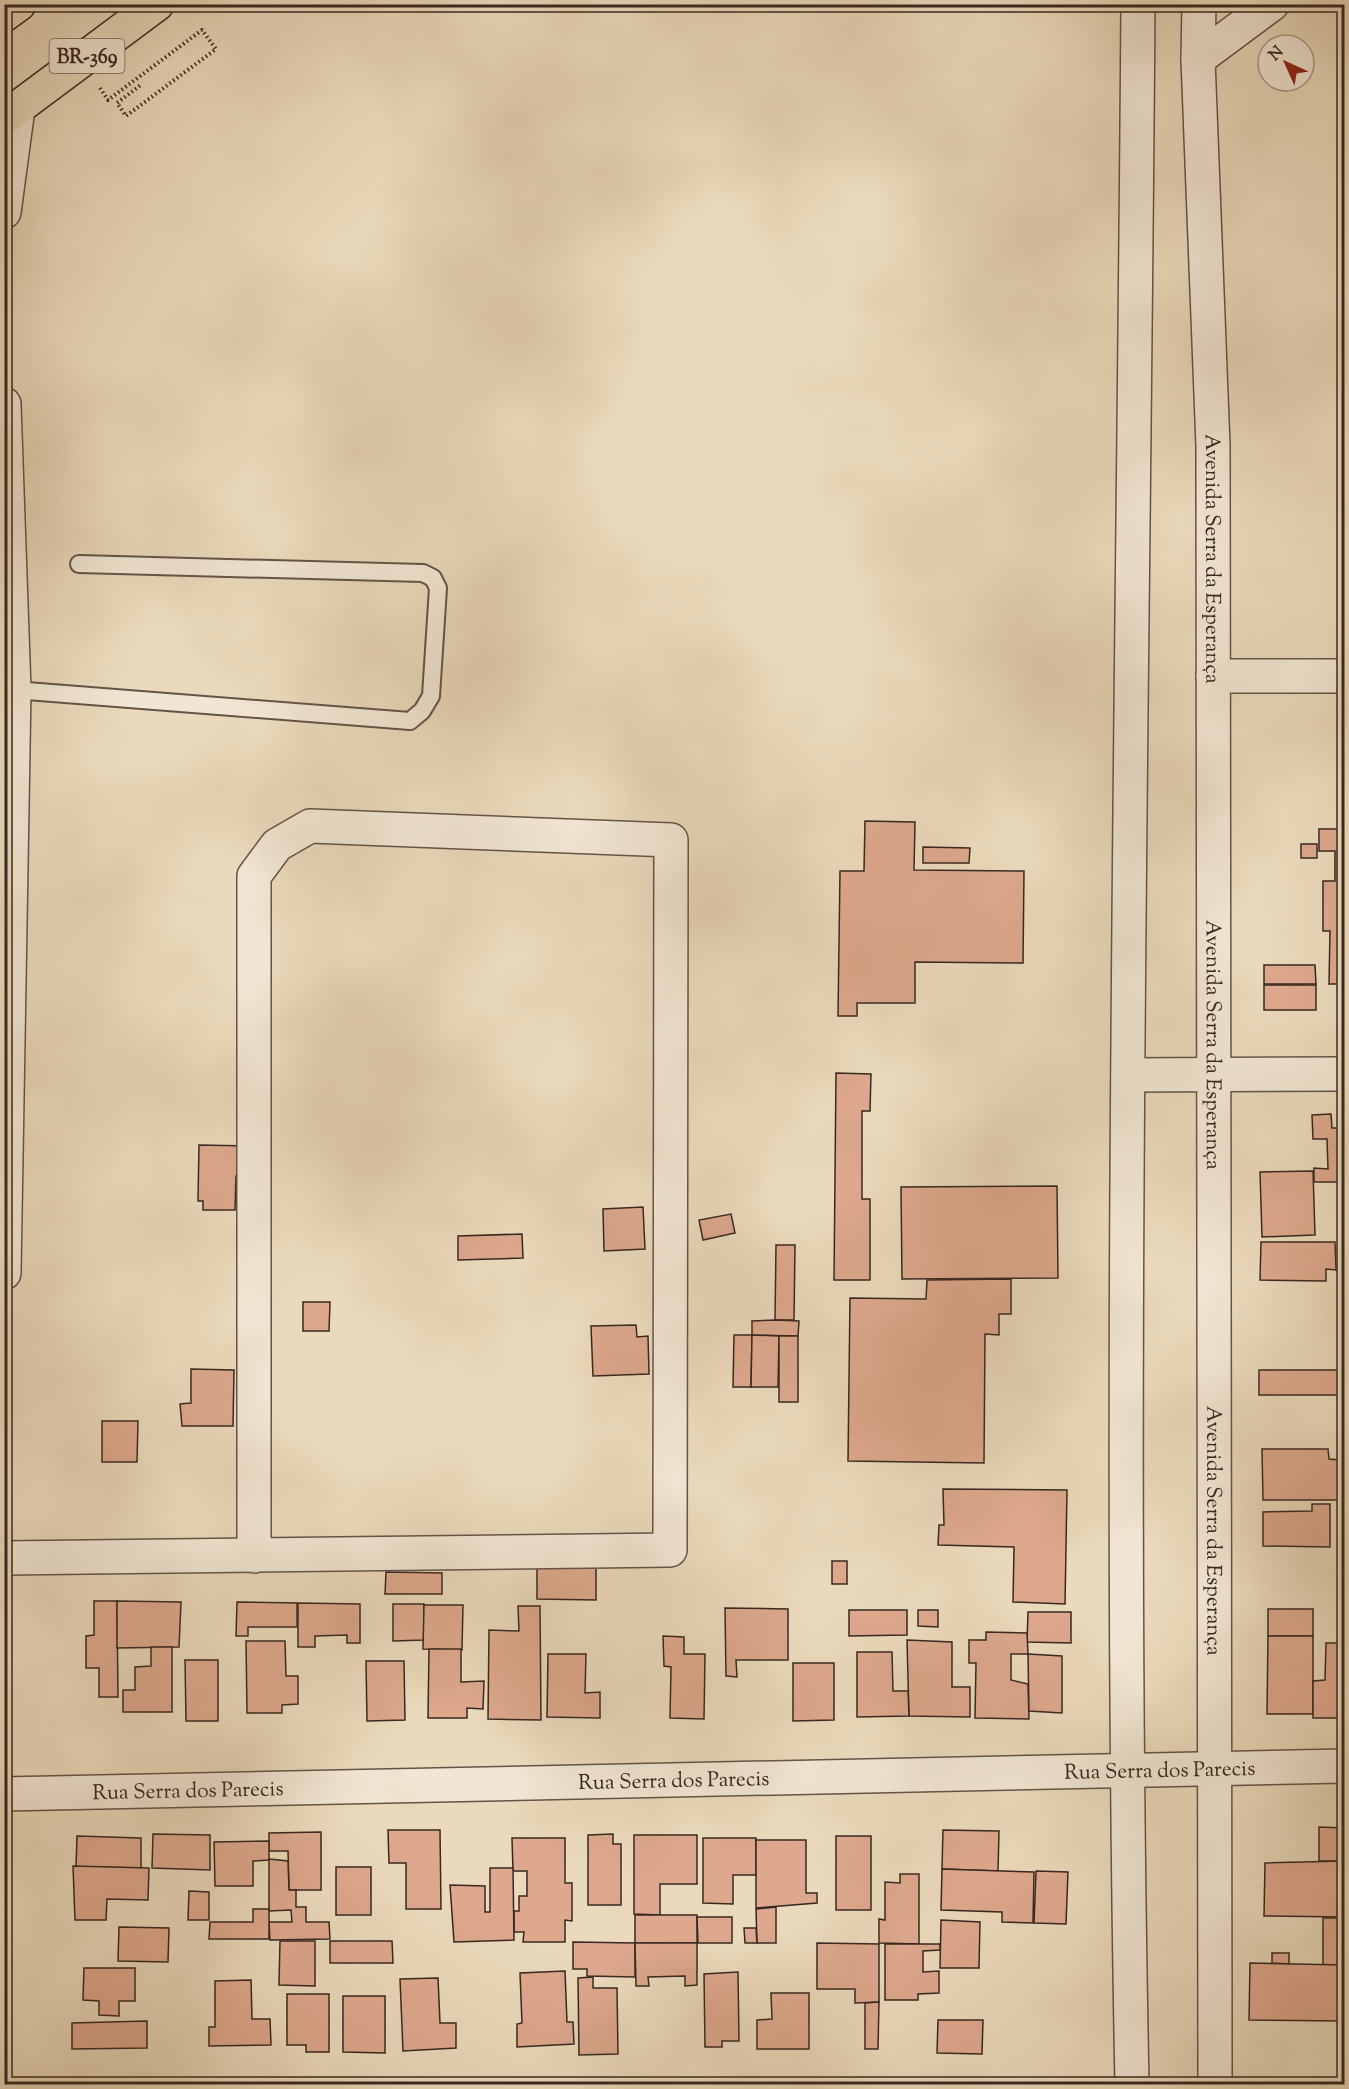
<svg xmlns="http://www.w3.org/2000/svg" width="1349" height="2089" viewBox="0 0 1349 2089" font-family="'Sorts Mill Goudy',serif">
	<rect width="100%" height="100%" fill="#ead9bb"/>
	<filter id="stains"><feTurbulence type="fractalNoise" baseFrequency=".00333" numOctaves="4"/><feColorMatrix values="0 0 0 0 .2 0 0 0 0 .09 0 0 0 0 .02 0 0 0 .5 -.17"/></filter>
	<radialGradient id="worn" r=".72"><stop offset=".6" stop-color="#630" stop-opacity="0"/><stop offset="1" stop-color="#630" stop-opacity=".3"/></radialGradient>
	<!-- building -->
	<g fill="#dda88d" stroke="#382821" stroke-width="1.5">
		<path d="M865 821 915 822 914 870 1024 871 1023 963 915 962V1003H857V1016H838L840 871H864Z"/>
		<path d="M1319 829H1344V984H1329L1330 931H1323V881H1335V851H1319Z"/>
		<rect x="1301" y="844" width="16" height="14"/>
		<path d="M923 847 970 848 969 863H923Z"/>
		<path d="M1264 965H1315L1316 984H1264Z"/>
		<rect x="1264" y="985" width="52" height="25"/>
		<path d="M836 1073 871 1074 870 1111H862V1199H870V1280H834Z"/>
		<path d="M1331 1114 1332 1128H1344V1182H1314V1168L1328 1169 1327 1139H1313L1312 1115Z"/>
		<path d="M199 1145 249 1146V1176H236L235 1210H203V1201H198Z"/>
		<path d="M1313 1171 1315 1235 1262 1237 1260 1172Z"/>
		<path d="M1057 1186 1058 1278 902 1279 901 1187Z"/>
		<path d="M643 1207 645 1249 604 1251 603 1209Z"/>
		<path d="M731 1214 735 1233 703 1240 699 1220Z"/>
		<path d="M522 1234 523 1258 458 1260V1236Z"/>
		<rect x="1338" y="1241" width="6" height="20"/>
		<path d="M1261 1242H1335L1336 1270 1326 1269V1281L1260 1280Z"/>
		<path d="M776 1245H795L794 1320H775Z"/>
		<path d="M1011 1279V1314H999V1335L985 1334 984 1463 848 1461 850 1298 926 1299 927 1280Z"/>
		<path d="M303 1302H330L329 1331H303Z"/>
		<path d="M775 1320 799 1321 798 1336 752 1335V1321Z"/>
		<path d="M636 1325 637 1337 648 1336 649 1374 593 1376 591 1326Z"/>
		<path d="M734 1335H752L751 1387H733Z"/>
		<path d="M752 1335 779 1336 778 1387H751Z"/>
		<rect x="779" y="1336" width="19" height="66"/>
		<path d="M191 1369 234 1370 233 1426H182L180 1404 191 1403Z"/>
		<rect x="1259" y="1370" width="80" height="25"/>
		<path d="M102 1421H138L137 1462H102Z"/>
		<path d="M1262 1449H1328L1329 1459 1340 1460 1339 1500H1263Z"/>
		<path d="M943 1489 1067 1490 1065 1604 1013 1602 1014 1547 938 1545 939 1525H944Z"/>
		<path d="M1312 1504H1330V1547L1263 1546V1512L1312 1511Z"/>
		<rect x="832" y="1561" width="15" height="23"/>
		<path d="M537 1565H596V1600L537 1599Z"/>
		<path d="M386 1572 442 1573V1594H385Z"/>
		<path d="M94 1601H117L118 1697H99V1668H86V1636L94 1635Z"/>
		<path d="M117 1601 181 1602 179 1647 117 1648Z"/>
		<path d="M237 1602 297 1603V1627H248V1636H236Z"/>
		<path d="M298 1603 360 1604V1643H347V1635L315 1636V1647H298Z"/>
		<path d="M393 1604H424V1640L393 1641Z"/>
		<path d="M424 1605H463L462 1650 423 1649Z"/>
		<path d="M518 1606H540L541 1720 488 1719 489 1630 519 1631Z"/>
		<path d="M725 1608 788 1609V1660H736L737 1677 726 1676Z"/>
		<rect x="1268" y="1609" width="45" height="27"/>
		<path d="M849 1610H907V1635L849 1636Z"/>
		<path d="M918 1610H938V1627L918 1626Z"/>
		<path d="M1028 1612H1071V1643L1027 1642Z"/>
		<path d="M986 1632 1027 1633 1028 1654H1011V1680L1028 1684 1029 1719 975 1718 976 1663H969V1640H986Z"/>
		<path d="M663 1636 684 1637V1654H705L704 1719 670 1718 671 1667 664 1666Z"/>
		<path d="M1268 1636H1313V1714H1267Z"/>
		<path d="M907 1640 952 1642V1687H970V1717L909 1716Z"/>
		<path d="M246 1641H285L286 1676H298V1704L282 1705V1713H247Z"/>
		<path d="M1326 1643H1344V1718H1313V1681L1325 1680Z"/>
		<path d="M151 1647H172V1712H123V1690H135V1667L151 1666Z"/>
		<path d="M429 1649H461V1682L484 1681 483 1709 467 1708V1718H428Z"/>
		<path d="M857 1652H892L893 1691H908L909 1716 857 1717Z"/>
		<path d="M548 1654H586L585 1693 600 1692V1718L547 1717Z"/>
		<path d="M1028 1654 1062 1656V1713L1029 1711Z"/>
		<path d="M185 1660H218V1721H186Z"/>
		<path d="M366 1661H404L405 1720 367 1721Z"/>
		<path d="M793 1663H834V1720L793 1721Z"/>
		<path d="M1319 1827 1344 1828V1861H1319Z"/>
		<path d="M388 1830H440L441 1909H406V1863H389Z"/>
		<path d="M943 1830 999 1831 998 1871 942 1869Z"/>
		<path d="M321 1832V1890H289L288 1851H269V1833Z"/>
		<path d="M153 1834 210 1835V1870L152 1868Z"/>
		<path d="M613 1834V1844H621V1905H588V1835Z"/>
		<path d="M634 1835H697V1884H660V1915L634 1914Z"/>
		<path d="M77 1836 141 1838V1868L76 1867Z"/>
		<rect x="836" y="1836" width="35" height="74"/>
		<path d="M512 1838H565V1883H572V1921L565 1920V1942H523L524 1932H514V1911H519V1896H527V1871H513Z"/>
		<path d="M703 1838H756V1875H733V1904L703 1903Z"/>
		<path d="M756 1840H806V1893H817V1903L756 1908Z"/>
		<path d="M269 1841V1860L253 1861V1886H215L214 1842Z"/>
		<path d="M269 1859 288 1861 289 1890H296V1907H306V1922H329L330 1939 270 1940 269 1922H292L291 1910 269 1911Z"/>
		<path d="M1344 1861V1917L1264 1916 1265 1863Z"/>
		<path d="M73 1866 149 1868 148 1900 107 1899 106 1920H75Z"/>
		<rect x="336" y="1867" width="35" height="48"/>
		<path d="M490 1868H513L514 1940 454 1942 450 1885 485 1886V1912H490Z"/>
		<path d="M942 1869 1034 1872 1033 1923 1002 1922V1912L941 1910Z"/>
		<path d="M1036 1871 1068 1872 1066 1924 1034 1923Z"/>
		<path d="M900 1874H919V1944L879 1943V1919L885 1920V1882L900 1883Z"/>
		<path d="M189 1891 209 1892V1920H188Z"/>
		<path d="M776 1907V1943H757L756 1909Z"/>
		<path d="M253 1909H269V1939H209L210 1922H253Z"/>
		<rect x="635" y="1915" width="62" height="28"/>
		<path d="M697 1917H732V1943H698Z"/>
		<rect x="1323" y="1918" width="21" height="47"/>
		<path d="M941 1920 980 1922 979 1968H940Z"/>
		<path d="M119 1927 169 1928 168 1962 118 1961Z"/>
		<path d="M744 1928H756L757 1943H745Z"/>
		<path d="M280 1941H315V1986L279 1985Z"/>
		<path d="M330 1941H392L393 1963H330Z"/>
		<path d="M573 1942 635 1943V1977L587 1976V1969H573Z"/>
		<path d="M635 1943H697V1985L685 1986V1976L648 1977 649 1986H636Z"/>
		<path d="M817 1943 879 1944V2002L855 2003V1989H817Z"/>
		<path d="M885 1944H940V1950L923 1951V1972L939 1971V1993L918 1994V2000H885Z"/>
		<path d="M1272 1953H1289V1964L1272 1963Z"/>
		<path d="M1250 1963 1344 1965V2021L1249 2020Z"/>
		<path d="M84 1968H135V2001H119V2016L99 2015V2001L83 2000Z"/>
		<path d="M565 1971 567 2022H573L574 2044 517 2047V2024L522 2023 520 1973Z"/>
		<path d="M738 1972 739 2041H722V2047H705L704 1974Z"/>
		<path d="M593 1977V1988H617L618 2054 579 2055 578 1978Z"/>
		<path d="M438 1978 440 2023H456V2048L403 2051 400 1979Z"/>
		<path d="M251 1980 252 2019H270L271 2045 209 2046V2027H215V1981Z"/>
		<path d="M771 1993H809V2049H757V2020L772 2019Z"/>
		<path d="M287 1994H329V2052H306V2045H287Z"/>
		<path d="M343 1996H385V2053L343 2052Z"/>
		<path d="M879 2002 878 2049H865V2003Z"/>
		<path d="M938 2020H983L982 2054 937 2053Z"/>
		<path d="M147 2021V2048L72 2049V2023Z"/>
	</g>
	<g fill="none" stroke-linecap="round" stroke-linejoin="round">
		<defs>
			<path id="service" d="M14 690 410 721 422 711 431 696 438 588 433 578 423 573 79 564"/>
			<g id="minor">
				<path d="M4 212 18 108"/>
				<path d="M4 404 14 690 4 1273"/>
				<path d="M1213 676H1344"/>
				<path d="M1128 1075 1344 1074"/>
				<path d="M4 1558 670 1550 671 840 310 826 277 845 254 876V1556"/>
				<path id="s1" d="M4 1794 1344 1766"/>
			</g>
			<g id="tertiary">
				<path id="s2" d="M1199 4 1198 59 1213 446 1215 2084"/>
				<path d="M1198 59 1272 4"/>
				<path d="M1132 2084C1118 1391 1133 698 1138 4"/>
			</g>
			<g id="trunk">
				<path d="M4 15 19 4"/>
				<path d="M4 118 157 4"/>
			</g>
		</defs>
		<!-- service casing -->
		<use href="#service" stroke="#645448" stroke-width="20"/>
		<!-- minor casing -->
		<use href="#minor" stroke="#645448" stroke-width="36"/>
		<!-- tertiary casing -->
		<use href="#tertiary" stroke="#645448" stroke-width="36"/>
		<!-- trunk casing -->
		<use href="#trunk" stroke="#382821" stroke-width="36"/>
		<!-- path -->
		<path stroke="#382821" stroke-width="4" stroke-dasharray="1.5 3" stroke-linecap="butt" d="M100 88 108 100 202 30 216 49 126 116 117 103 142 84"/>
		<!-- service -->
		<use href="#service" stroke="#f1e6d3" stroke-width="16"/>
		<!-- minor -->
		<use href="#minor" stroke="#f1e6d3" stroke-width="33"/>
		<!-- tertiary -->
		<use href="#tertiary" stroke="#f1e6d3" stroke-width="33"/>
		<!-- trunk -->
		<use href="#trunk" stroke="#ead9bb" stroke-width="33"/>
	</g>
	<g text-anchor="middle" stroke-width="4.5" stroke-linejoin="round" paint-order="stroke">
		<!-- shield labels -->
		<rect fill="#f1e6d3" stroke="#706156" stroke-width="1.5" x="49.5" y="39" width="75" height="34" rx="4.5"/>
		<g font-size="20" font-weight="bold" fill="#382821">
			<text x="87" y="63">BR-369</text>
		</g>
		<!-- street labels -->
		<g font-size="21" fill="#382821" stroke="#f1e6d3">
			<text dy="7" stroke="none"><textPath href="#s2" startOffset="555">Avenida Serra da Esperança</textPath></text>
			<text dy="7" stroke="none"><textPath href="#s2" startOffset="1041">Avenida Serra da Esperança</textPath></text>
			<text dy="7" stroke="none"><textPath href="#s2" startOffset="1527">Avenida Serra da Esperança</textPath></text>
			<text dy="7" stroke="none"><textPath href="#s1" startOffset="1156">Rua Serra dos Parecis</textPath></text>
			<text dy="7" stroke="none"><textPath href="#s1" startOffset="670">Rua Serra dos Parecis</textPath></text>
			<text dy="7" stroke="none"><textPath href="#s1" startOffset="184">Rua Serra dos Parecis</textPath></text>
		</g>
	</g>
	<!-- margin -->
	<rect width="1349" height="2089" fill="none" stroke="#ead9bb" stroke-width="24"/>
	<rect x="6" y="6" width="1337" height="2077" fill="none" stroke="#382821" stroke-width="3"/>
	<rect x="12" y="12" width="1325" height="2065" fill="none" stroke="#382821" stroke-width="1.5"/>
	<!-- north arrow -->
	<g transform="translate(1286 63) rotate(315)"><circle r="28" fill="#f1e6d3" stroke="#a79a8c" stroke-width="1.5"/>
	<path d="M0-4.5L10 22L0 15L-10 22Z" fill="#8f2418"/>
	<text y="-9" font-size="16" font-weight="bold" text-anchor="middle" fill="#382821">N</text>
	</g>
	<rect width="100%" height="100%" filter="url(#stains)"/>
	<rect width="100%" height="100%" fill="url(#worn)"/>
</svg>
